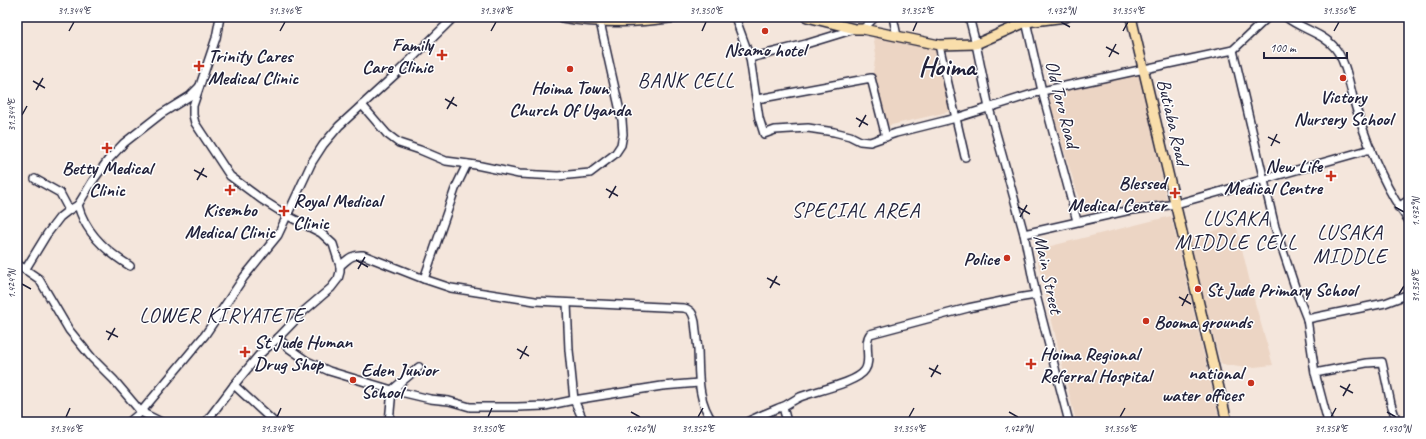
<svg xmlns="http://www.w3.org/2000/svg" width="1426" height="439" viewBox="0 0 1426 439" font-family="Caveat,sans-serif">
	<rect width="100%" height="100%" fill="#f4e6dc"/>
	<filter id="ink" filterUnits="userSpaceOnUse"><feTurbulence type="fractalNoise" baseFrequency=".025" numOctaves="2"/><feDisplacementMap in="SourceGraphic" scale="8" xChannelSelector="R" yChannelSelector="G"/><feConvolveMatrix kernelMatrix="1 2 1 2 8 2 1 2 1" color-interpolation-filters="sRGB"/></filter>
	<g filter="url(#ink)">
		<!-- built -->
		<g fill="#ecd5c4">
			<path d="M872 30 935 47 952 111 887 126 873 72 876 54Z"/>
			<path d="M1140 71 1167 201 1082 208 1046 92Z"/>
			<path d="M1171 216 1220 422H1076L1035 250Z"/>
			<path d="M1236 224 1255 303 1273 365 1245 368 1221 364 1188 239Z"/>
		</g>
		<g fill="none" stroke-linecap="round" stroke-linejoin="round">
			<defs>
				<g id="minor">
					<path d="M735 17 750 58 759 118 764 134 775 130 808 128 834 132 850 136 860 141 870 142 896 133 956 118 1042 91 1233 50 1268 17"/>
					<path d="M893 17 897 36"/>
					<path d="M969 17 976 44 989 108 1024 234 1036 295 1069 422"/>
					<path d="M1025 17 1042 91 1077 221"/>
					<path d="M1286 17C1301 29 1323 33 1335 48 1348 64 1350 92 1357 111 1369 149 1385 189 1409 221"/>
					<path d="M863 29 875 17"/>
					<path d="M939 45 965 157"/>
					<path d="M1233 50 1275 227 1298 296 1307 319 1315 373 1328 422"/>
					<path d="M750 58 806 44 855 29"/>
					<path d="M757 99 871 78 886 137"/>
					<path d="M362 105 387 134 399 143 420 150 446 161 476 165 519 174 558 176 590 173 615 154 621 145 623 134 622 120 600 22"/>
					<path d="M35 179 60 193 69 210"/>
					<path d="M78 205C85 232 107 252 130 266"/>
					<path d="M1398 207 1409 200"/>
					<path d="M1024 234 1126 211 1176 204 1371 149"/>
					<path d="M17 264 39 279 69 330 92 358 114 380 141 412 161 422"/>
					<path d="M340 266C348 259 352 254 363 255L424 279 451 288 535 301 684 308C692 310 693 314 695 322 696 331 697 340 698 350 699 374 697 401 713 422"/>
					<path d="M25 270 47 234 60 217 69 210 78 205 92 182 108 160 124 143 161 114 190 96 199 87"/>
					<path d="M424 279 455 189 467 164"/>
					<path d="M567 303 569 350 574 400 584 422"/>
					<path d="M1307 319 1385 303 1409 294"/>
					<path d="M278 338 290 349 307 361 329 371 392 390 430 399 449 401 470 407H517L545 406 574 400 662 386 699 383"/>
					<path d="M1315 373 1366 363 1382 362 1391 404 1397 422"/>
					<path d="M234 385 274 422"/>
					<path d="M783 407 787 422"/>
					<path d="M129 422 141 412 205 335 244 277 278 235 312 162 323 145 339 126 398 72 451 20 452 17"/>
					<path d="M206 422 234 385 259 355 278 338 304 311 331 288 338 279 340 272V266L333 244 321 233 288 216 261 199 230 176 195 123 193 115V106L216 38 220 17"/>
					<path d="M389 422 392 390 419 367"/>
					<path d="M747 422C759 416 769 412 781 407 788 405 793 400 800 397 815 391 857 383 865 370 872 360 863 343 870 334L968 308 1017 298 1036 295"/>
				</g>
				<g id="major">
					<path d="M562 17C603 24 638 22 678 17"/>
					<path d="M807 17 855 29H863L939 45 976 44 1026 22 1066 17"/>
					<path d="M1131 17 1227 422"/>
				</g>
			</defs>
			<!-- minor casing -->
			<use href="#minor" stroke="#22223b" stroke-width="10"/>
			<!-- major casing -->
			<use href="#major" stroke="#22223b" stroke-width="12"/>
			<!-- minor -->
			<use href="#minor" stroke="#fff" stroke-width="7"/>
			<!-- major -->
			<use href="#major" stroke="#f9deab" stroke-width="9"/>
		</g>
	</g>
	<!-- ticks -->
	<path fill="none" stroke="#22223b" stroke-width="1.5" d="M1061 22 1070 27M69 31 74 22M280 31 285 22M491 31 496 22M702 31 706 22M913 31 917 22M1123 31 1128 22M1334 31 1339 22M1106 47 1119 54M1109 57 1116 44M33 81 45 88M36 90 43 78M445 99 457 106M447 109 454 97M22 115 27 106M856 118 868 125M859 127 866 115M1268 137 1280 143M1271 146 1277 134M194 170 207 177M197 180 204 168M606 189 618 196M609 198 616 186M1018 207 1030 214M1395 207 1404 212M1020 217 1027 205M356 260 368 267M358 269 365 257M767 278 780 285M22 284 31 289M770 288 777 276M1399 294 1404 286M1179 297 1191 304M1182 306 1188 294M106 331 118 337M108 340 115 328M517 349 529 356M520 359 527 346M929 368 941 374M931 377 938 365M1340 386 1353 393M1343 396 1350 384M631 412 640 417M1009 412 1018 417M1387 412 1396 417M66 417 70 408M277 417 281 408M488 417 492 408M698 417 703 408M909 417 914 408M1120 417 1125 408M1331 417 1336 408"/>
	<!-- markers -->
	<g fill="#c8321e" stroke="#fff" stroke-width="1.5">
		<circle cx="765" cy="31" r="4"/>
		<path d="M440 49h4v4h4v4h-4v4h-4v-4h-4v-4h4z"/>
		<path d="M197 60h4v4h4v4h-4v4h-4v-4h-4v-4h4z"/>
		<circle cx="570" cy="69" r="4"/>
		<circle cx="1343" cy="78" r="4"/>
		<path d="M105 142h4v4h4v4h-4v4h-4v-4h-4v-4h4z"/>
		<path d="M1329 170h4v4h4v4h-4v4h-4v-4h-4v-4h4z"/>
		<path d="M228 184h4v4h4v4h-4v4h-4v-4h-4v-4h4z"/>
		<path d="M1173 187h4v4h4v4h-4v4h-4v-4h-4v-4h4z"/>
		<path d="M282 205h4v4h4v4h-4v4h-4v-4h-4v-4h4z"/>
		<circle cx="1007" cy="258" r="4"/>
		<circle cx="1198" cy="289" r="4"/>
		<circle cx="1146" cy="321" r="4"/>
		<path d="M243 346h4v4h4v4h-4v4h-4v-4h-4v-4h4z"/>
		<path d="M1029 358h4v4h4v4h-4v4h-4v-4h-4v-4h4z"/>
		<circle cx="353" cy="380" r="4"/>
		<circle cx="1251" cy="383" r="4"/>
	</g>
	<g text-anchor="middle" stroke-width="3" stroke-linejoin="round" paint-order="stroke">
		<!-- poi labels -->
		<g font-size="19" font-weight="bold" fill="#22223b" stroke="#fff" text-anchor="start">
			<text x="433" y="51" text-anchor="end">Family<tspan x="433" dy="22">Care Clinic</tspan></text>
			<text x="765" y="56" text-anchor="middle">Nsamo hotel</text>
			<text x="208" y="62">Trinity Cares<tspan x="208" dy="22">Medical Clinic</tspan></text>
			<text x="570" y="94" text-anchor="middle">Hoima Town<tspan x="570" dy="22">Church Of Uganda</tspan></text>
			<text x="1343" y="103" text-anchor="middle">Victory<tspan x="1343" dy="22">Nursery School</tspan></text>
			<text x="1322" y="172" text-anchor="end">New Life<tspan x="1322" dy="22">Medical Centre</tspan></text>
			<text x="107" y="174" text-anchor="middle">Betty Medical<tspan x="107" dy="22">Clinic</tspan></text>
			<text x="1166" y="189" text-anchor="end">Blessed<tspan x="1166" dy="22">Medical Center</tspan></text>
			<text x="293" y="207">Royal Medical<tspan x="293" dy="22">Clinic</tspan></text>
			<text x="230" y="216" text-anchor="middle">Kisembo<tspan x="230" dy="22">Medical Clinic</tspan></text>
			<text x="999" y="265" text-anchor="end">Police</text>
			<text x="1206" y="296">St Jude Primary School</text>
			<text x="1154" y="328">Booma grounds</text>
			<text x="254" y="348">St Jude Human<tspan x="254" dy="22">Drug Shop</tspan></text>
			<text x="1040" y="360">Hoima Regional<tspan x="1040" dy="22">Referral Hospital</tspan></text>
			<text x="361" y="376">Eden Junior<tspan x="361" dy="22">School</tspan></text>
			<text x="1243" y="379" text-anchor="end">national<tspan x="1243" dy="22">water offices</tspan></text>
		</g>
		<!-- street labels -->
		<g font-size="19" fill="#22223b" stroke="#fff">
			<text transform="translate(1063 104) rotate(76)" y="7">Old Toro Road</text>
			<text transform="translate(1174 122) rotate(77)" y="7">Butiaba Road</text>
			<text transform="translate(1049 274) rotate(78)" y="7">Main Street</text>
		</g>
		<!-- quarter labels -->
		<g font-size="21" letter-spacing="1" fill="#22223b" stroke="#fff">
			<text x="686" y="87">BANK CELL</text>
			<text x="856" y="217">SPECIAL AREA</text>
			<text x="1236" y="225">LUSAKA<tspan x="1236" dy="24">MIDDLE CELL</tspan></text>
			<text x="1350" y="239">LUSAKA<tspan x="1350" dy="24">MIDDLE</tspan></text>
			<text x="222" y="322">LOWER KIRYATETE</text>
		</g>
		<!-- town labels -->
		<g font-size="27" font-weight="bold" fill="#22223b" stroke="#fff">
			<text x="947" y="75">Hoima</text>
		</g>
	</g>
	<!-- margin -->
	<rect width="1426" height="439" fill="none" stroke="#fff" stroke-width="44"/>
	<!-- scale -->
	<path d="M1264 52v6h83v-6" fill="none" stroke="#22223b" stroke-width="2"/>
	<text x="1270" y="52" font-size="12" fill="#22223b" stroke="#ffffff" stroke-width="3" paint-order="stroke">100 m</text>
	<rect x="22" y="22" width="1382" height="395" fill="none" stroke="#22223b" stroke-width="1.5"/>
	<g font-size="10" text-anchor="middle" fill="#22223b">
		<text x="74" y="14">31.344°E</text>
		<text x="285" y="14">31.346°E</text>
		<text x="496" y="14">31.348°E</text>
		<text x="706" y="14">31.350°E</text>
		<text x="917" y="14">31.352°E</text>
		<text x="1061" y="14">1.432°N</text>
		<text x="1128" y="14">31.354°E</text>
		<text x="1339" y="14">31.356°E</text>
		<text transform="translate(11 115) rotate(-90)" y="4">31.344°E</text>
		<text transform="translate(1415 212) rotate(-90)" y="4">1.432°N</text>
		<text transform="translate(11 284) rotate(-90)" y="4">1.424°N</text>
		<text transform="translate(1415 286) rotate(-90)" y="4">31.358°E</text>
		<text x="66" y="432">31.346°E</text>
		<text x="277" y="432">31.348°E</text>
		<text x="488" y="432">31.350°E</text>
		<text x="640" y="432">1.426°N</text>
		<text x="698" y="432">31.352°E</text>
		<text x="909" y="432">31.354°E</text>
		<text x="1018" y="432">1.428°N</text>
		<text x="1120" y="432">31.356°E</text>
		<text x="1331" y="432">31.358°E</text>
		<text x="1396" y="432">1.430°N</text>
	</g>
</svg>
